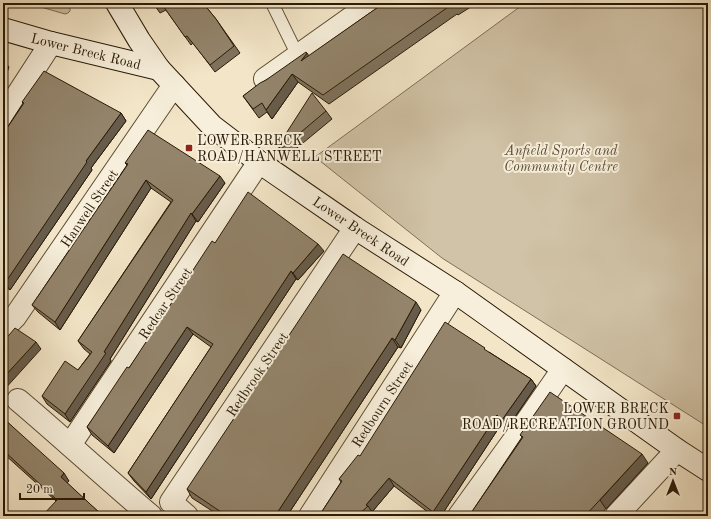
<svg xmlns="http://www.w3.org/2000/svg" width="711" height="519" viewBox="0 0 711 519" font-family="'Old Standard TT',serif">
	<rect width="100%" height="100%" fill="#f3e6c8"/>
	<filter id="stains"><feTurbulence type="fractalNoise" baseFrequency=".005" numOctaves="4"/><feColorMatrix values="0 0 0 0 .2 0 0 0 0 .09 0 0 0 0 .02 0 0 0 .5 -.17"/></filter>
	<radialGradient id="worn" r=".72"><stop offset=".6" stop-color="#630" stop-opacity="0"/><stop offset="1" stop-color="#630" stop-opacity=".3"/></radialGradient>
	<!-- green -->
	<g fill="#d1c3a7" stroke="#7e6e56">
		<path d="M27 3H68L70 8V11L68 13 65 14Z"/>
		<path d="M525 3H708V427L442 258 315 157Z"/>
	</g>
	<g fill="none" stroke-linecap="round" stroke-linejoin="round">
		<defs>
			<path id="lane" d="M272 3 298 56"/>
			<g id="street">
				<path d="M265 79 372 3"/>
				<path d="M3 117 51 43"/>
				<path d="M3 329 15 317 174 85"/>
				<path d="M18 400C63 438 106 478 151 516"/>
				<path d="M70 445 259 162"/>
				<path d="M187 516 171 502 355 228"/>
				<path d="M310 516 455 292"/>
				<path d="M459 516 514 440 563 369"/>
				<path d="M616 516 677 450"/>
			</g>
			<g id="secondary">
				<path d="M117 3 139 40 159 69 212 126 259 162 355 228 455 292 677 450 708 470"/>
				<path d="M3 29 51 43 159 69"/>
			</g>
		</defs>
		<!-- lane casing -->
		<use href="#lane" stroke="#5c4d36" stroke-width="14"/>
		<!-- street casing -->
		<use href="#street" stroke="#5c4d36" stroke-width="24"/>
		<!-- secondary casing -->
		<use href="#secondary" stroke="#2a1a06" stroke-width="24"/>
		<!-- lane -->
		<use href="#lane" stroke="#f7efdb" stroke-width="12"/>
		<!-- street -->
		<use href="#street" stroke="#f7efdb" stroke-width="22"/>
		<!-- secondary -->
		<use href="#secondary" stroke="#f7efdb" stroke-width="22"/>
	</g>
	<!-- wall -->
	<g fill="#7e725c" stroke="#2a1a06">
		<path d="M153 3H203L216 19 240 53 215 72 193 43 191 45 166 10 160 13Z"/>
		<path d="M384 3H477L458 15 457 14 329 104 298 82 272 119 267 112 259 118 243 96 266 80 309 56Z"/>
		<path d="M22 102 121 113 126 121 91 168 92 170 10 290 3 285V134L23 103Z"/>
		<path d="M326 111 332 119 286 157 283 154 278 146Z"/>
		<path d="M125 163 225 183 198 222 196 221 110 359 111 361 70 422 47 404 42 396 78 370 90 354 84 349 78 341 171 202 151 188 60 330 38 312 32 305 127 165Z"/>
		<path d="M215 243 324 251 298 280 296 279 151 499 134 481 128 473 211 347 193 334 114 453 92 435 87 427 129 368Z"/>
		<path d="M421 310 401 348 398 347 287 516H220L192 498 187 489Z"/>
		<path d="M489 352 531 379 536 386 508 427 502 423 441 516H433L394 486 372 512 374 514 371 516H319L341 482 339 479 360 456Z"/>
		<path d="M3 418 69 481 67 483 103 516 56 501 3 453Z"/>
		<path d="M520 435 648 463 599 516H469L522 437Z"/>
	</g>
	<!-- shaded-wall -->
	<g fill="#675c4b" stroke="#2a1a06">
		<path d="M307 53 313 62 301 61Z"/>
		<path d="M3 60 9 67 3 84Z"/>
		<path d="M292 74 298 82 272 119 266 110Z"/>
		<path d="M121 113 126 121 91 168 92 170 10 290 5 283 86 161Z"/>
		<path d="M220 176 225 183 198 222 192 214Z"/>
		<path d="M146 180 151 188 60 330 55 322Z"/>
		<path d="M191 213 196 221 110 359 111 361 70 422 65 414Z"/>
		<path d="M318 244 324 251 298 280 293 273Z"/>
		<path d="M291 271 296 279 151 499 146 492Z"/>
		<path d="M416 302 421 310 401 348 395 340Z"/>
		<path d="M187 327 193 334 114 453 108 446Z"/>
		<path d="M392 338 398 347 287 516H275Z"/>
		<path d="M36 342 41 349 3 391V378Z"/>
		<path d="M531 379 536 386 508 427 502 420Z"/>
		<path d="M497 415 502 423 441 516H435L433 512Z"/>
		<path d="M642 454 648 463 606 509 600 500Z"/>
		<path d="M64 473 69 481 66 484 61 477Z"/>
		<path d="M389 478 394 486 372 512 368 506 366 505Z"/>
	</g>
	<!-- building -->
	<g fill="#93846b" stroke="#2a1a06">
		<path d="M153 3H160L155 6Z"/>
		<path d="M161 3H203L216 19 234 46 210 65 187 36 185 37Z"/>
		<path d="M384 3H458L452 7 451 5 323 95 292 74 266 110 262 103 253 109 243 96 260 83 266 80 306 52 307 53 301 61Z"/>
		<path d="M44 71 121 113 86 161 87 162 5 283 3 281V134L24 103 22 102Z"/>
		<path d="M312 93 326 111 281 149 278 146Z"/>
		<path d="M148 130 220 176 192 214 191 213 104 352 106 353 65 414 42 396 65 361 78 370 92 352 78 341 173 200 146 180 55 322 32 305 128 164 125 163Z"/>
		<path d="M248 192 318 244 293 273 291 271 146 492 128 473 213 344 187 327 108 446 87 427 127 367 129 368 212 241 215 243Z"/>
		<path d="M343 254 416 302 395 340 392 338 275 516H227L187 489Z"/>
		<path d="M445 322 485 348 484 349 531 379 502 420 497 415 433 512 389 478 366 505 368 506 357 516H319L342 481 339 479 358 455 360 456Z"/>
		<path d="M15 328 36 342 3 378V342Z"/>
		<path d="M550 392 642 454 585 516H469L523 437 520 435Z"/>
		<path d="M3 418 64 473 61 477 103 516H42L57 500 3 450Z"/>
	</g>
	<!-- markers -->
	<g fill="#8f2418" stroke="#f7efdb" stroke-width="1.5">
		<rect x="185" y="144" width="8" height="8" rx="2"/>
		<rect x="673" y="412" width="8" height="8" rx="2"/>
	</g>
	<g text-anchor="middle" stroke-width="4" stroke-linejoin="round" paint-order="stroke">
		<!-- street labels -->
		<g font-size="14" fill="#2a1a06" stroke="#f7efdb">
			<text transform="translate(86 51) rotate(14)" y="5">Lower Breck Road</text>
			<text transform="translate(89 208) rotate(-56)" y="5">Hanwell Street</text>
			<text transform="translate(361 231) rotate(34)" y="5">Lower Breck Road</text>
			<text transform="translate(165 303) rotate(-56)" y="5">Redcar Street</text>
			<text transform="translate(257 374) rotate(-56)" y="5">Redbrook Street</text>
			<text transform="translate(382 404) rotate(-57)" y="5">Redbourn Street</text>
		</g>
		<!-- poi labels -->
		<g font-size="14" fill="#2a1a06" stroke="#f7efdb" text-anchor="start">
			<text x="197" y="145">LOWER BRECK<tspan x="197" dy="16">ROAD/HANWELL STREET</tspan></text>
			<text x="669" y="413" text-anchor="end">LOWER BRECK<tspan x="669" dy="16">ROAD/RECREATION GROUND</tspan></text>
		</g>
		<!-- park labels -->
		<g font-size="14" font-style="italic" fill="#5c4d36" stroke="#f7efdb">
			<text x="561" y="155">Anfield Sports and<tspan x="561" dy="16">Community Centre</tspan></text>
		</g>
	</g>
	<!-- margin -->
	<rect width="711" height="519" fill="none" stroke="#f3e6c8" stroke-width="16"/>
	<rect x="4" y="4" width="703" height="511" fill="none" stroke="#2a1a06" stroke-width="2"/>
	<rect x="8" y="8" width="695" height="503" fill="none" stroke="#2a1a06"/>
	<!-- north arrow -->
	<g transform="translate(673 481)" stroke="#f7efdb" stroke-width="3" paint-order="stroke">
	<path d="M0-3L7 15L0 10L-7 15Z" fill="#2a1a06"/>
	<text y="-6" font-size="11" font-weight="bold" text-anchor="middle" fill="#2a1a06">N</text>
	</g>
	<!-- scale -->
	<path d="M20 493v6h64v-6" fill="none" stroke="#2a1a06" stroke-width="2"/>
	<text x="26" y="493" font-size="12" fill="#2a1a06" stroke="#f7efdb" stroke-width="3" paint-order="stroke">20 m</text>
	<rect width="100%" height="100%" filter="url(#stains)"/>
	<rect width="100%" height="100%" fill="url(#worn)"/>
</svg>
